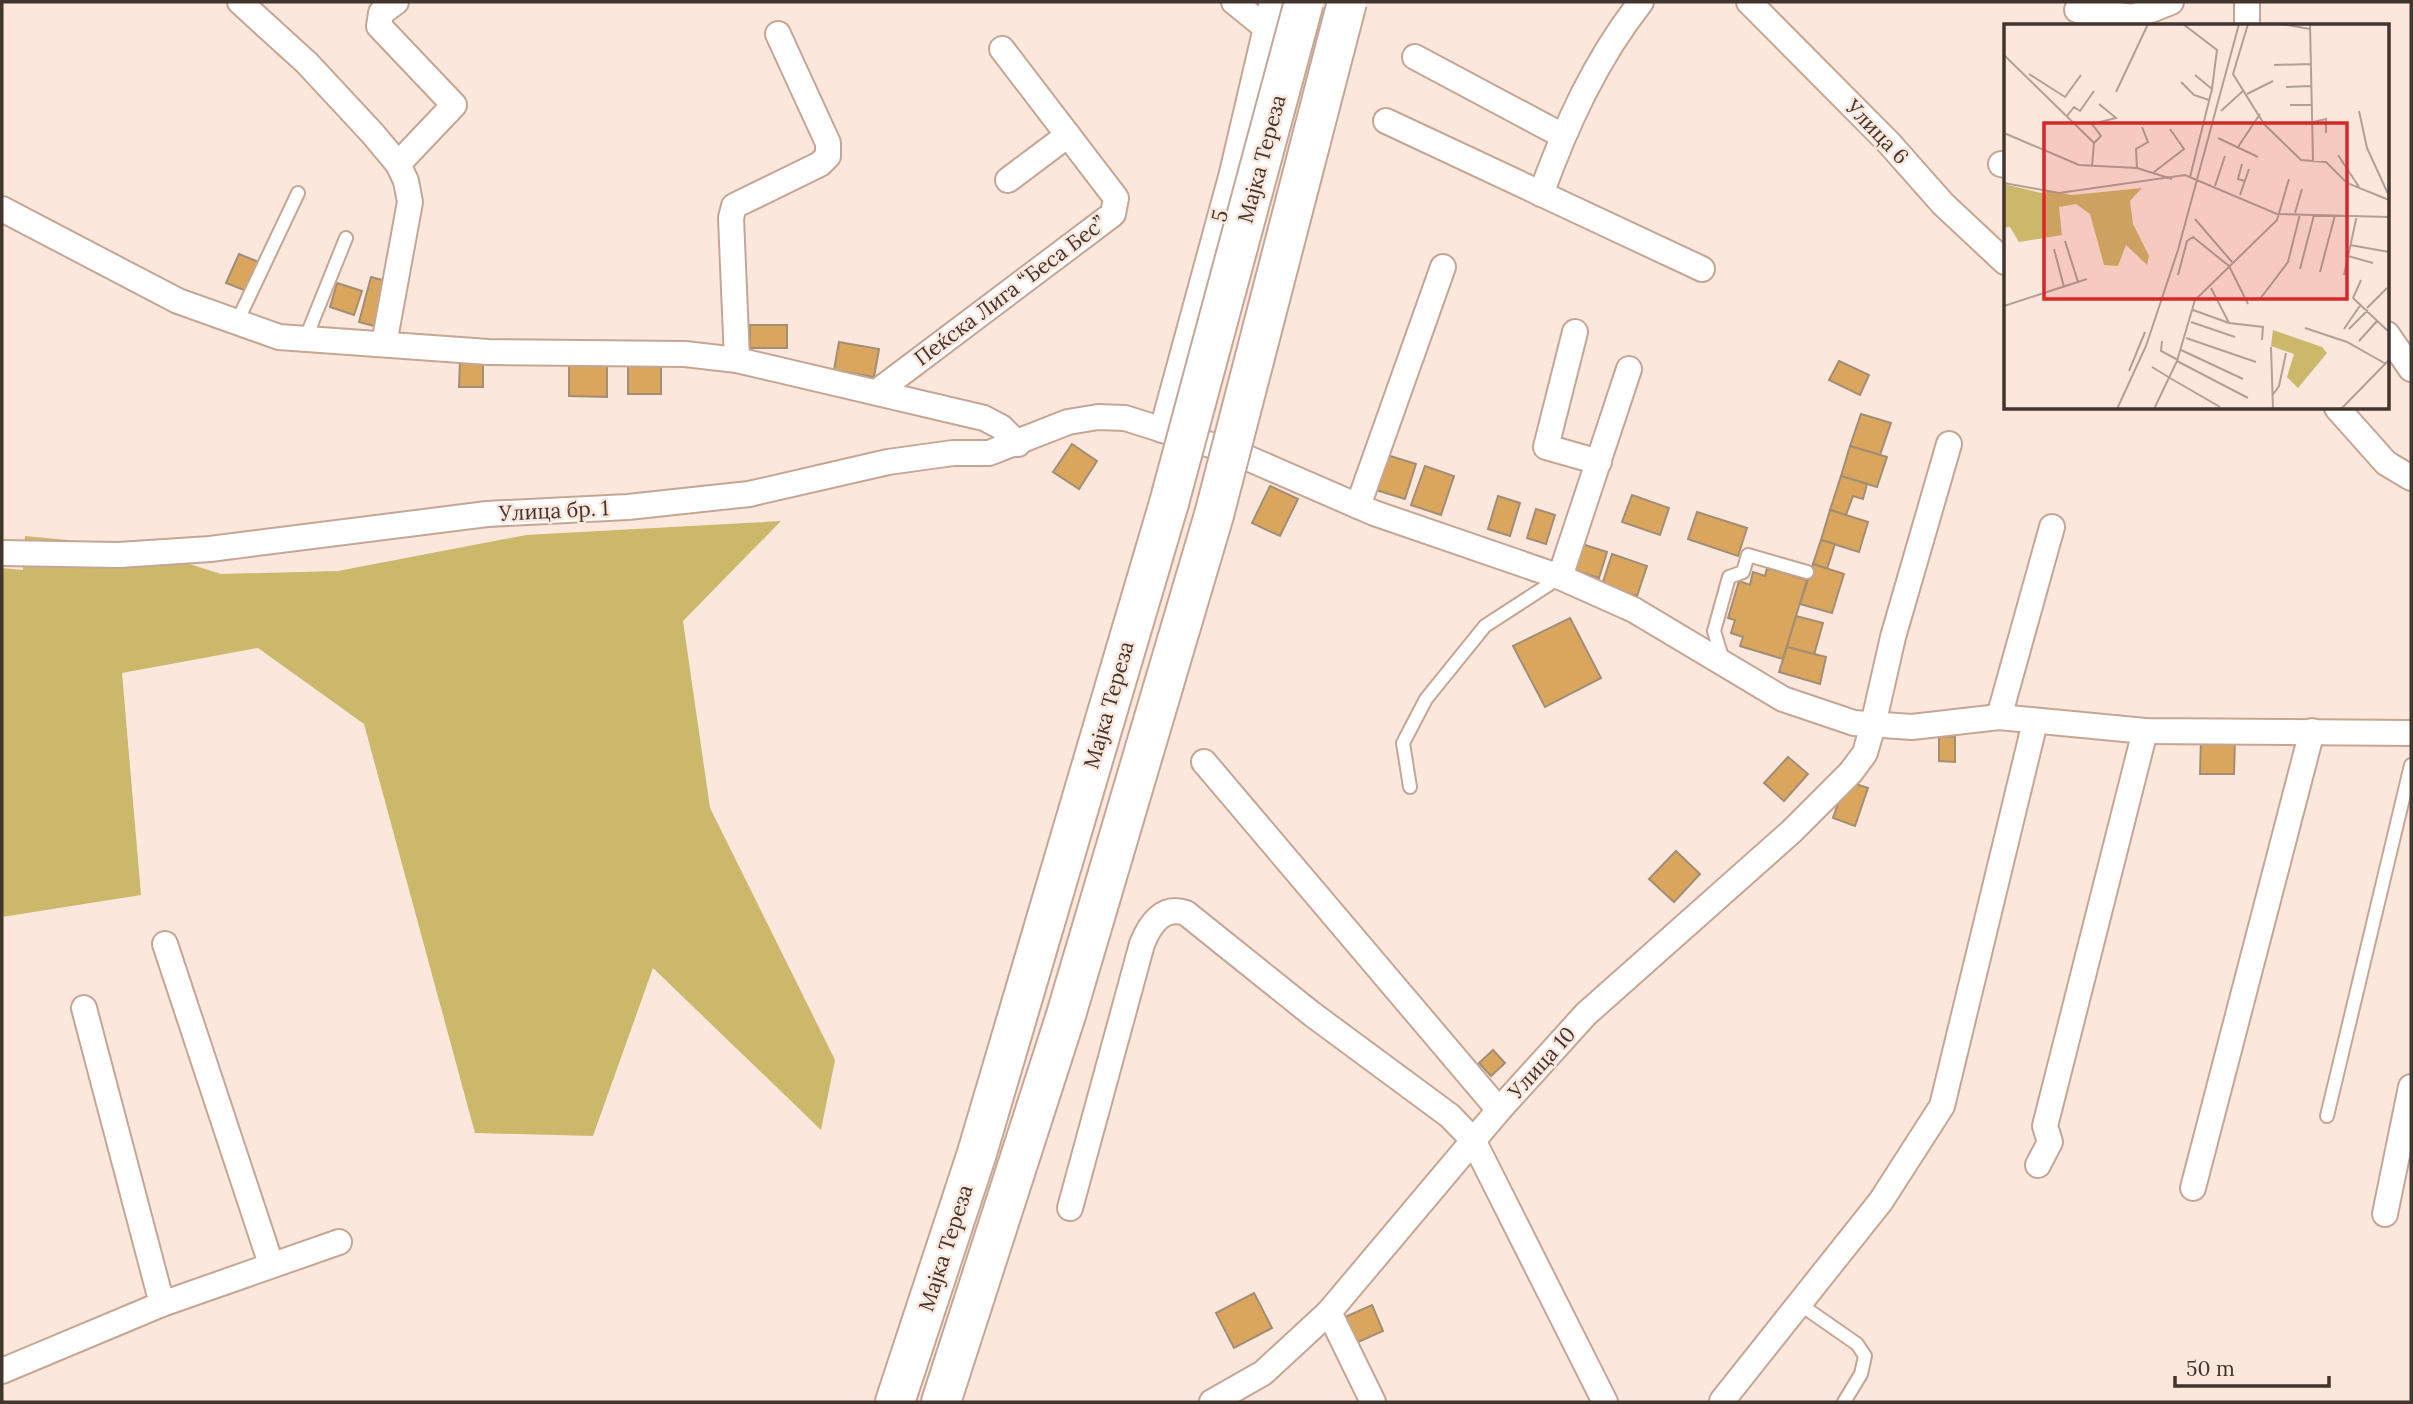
<svg xmlns="http://www.w3.org/2000/svg" width="2413" height="1404" viewBox="0 0 2413 1404" font-family="Lora,serif">
	<rect width="100%" height="100%" fill="#fbe7dc"/>
	<!-- green -->
	<path fill="#ccb86b" d="M781 521 683 621 710 808 835 1060 821 1130 653 968 593 1136 475 1133 364 724 258 648 122 673 141 895 2 917V568L23 570 25 536 132 546 221 574 338 571 526 535Z"/>
	<!-- building -->
	<g fill="#daa55d" stroke="#a38e75" stroke-width="2">
		<path d="M239 254 261 263 249 292 226 283Z"/>
		<path d="M371 277 390 282 378 327 359 322Z"/>
		<path d="M337 283 362 291 354 315 330 307Z"/>
		<rect x="750" y="325" width="37" height="23"/>
		<path d="M839 342 879 349 874 377 834 370Z"/>
		<path d="M460 361 483 362V387H459Z"/>
		<path d="M1839 361 1869 375 1860 395 1829 380Z"/>
		<path d="M569 365H607V397L569 396Z"/>
		<rect x="628" y="366" width="33" height="28"/>
		<path d="M1861 414 1891 423 1880 455 1850 446Z"/>
		<path d="M1072 444 1097 461 1079 489 1053 472Z"/>
		<path d="M1850 446 1887 457 1877 487 1841 476Z"/>
		<path d="M1387 455 1416 464 1405 499 1376 490Z"/>
		<path d="M1425 466 1454 476 1441 515 1411 505Z"/>
		<path d="M1841 476 1867 484 1863 499 1853 496 1846 515 1830 510Z"/>
		<path d="M1270 486 1298 499 1280 536 1252 523Z"/>
		<path d="M1632 495 1669 508 1660 535 1622 522Z"/>
		<path d="M1498 496 1520 503 1510 536 1488 529Z"/>
		<path d="M1536 509 1555 515 1546 544 1527 538Z"/>
		<path d="M1830 510 1868 522 1859 552 1821 540Z"/>
		<path d="M1697 512 1747 528 1738 556 1688 539Z"/>
		<path d="M1821 540 1835 544 1827 569 1813 564Z"/>
		<path d="M1582 544 1607 552 1599 578 1574 570Z"/>
		<path d="M1612 554 1647 566 1637 596 1602 585Z"/>
		<path d="M1813 564 1844 574 1832 613 1800 604Z"/>
		<path d="M1767 568 1807 580 1783 659 1740 646 1743 637 1731 633 1735 620 1728 618 1739 581 1750 585 1753 572 1765 576Z"/>
		<path d="M1796 616 1823 623 1814 655 1787 647Z"/>
		<path d="M1570 618 1601 678 1545 707 1513 646Z"/>
		<path d="M1787 647 1826 657 1820 684 1779 672Z"/>
		<path d="M1939 736 1955 737V762L1939 761Z"/>
		<path d="M2201 738 2235 739 2234 774H2200Z"/>
		<path d="M1788 757 1808 774 1784 801 1764 783Z"/>
		<path d="M1846 781 1868 788 1855 826 1833 818Z"/>
		<path d="M1676 851 1700 874 1674 902 1649 879Z"/>
		<path d="M1493 1050 1505 1063 1491 1076 1479 1063Z"/>
		<path d="M1254 1293 1272 1328 1234 1348 1216 1313Z"/>
		<path d="M1372 1305 1383 1331 1356 1343 1345 1317Z"/>
	</g>
	<g fill="none" stroke-linecap="round" stroke-linejoin="round">
		<defs>
			<g id="lane">
				<path d="M236 324 298 193"/>
				<path d="M305 340 346 238"/>
				<path d="M1723 660 1714 631 1729 577 1743 572 1748 555 1807 572"/>
				<path d="M1410 787 1403 743 1426 699 1485 626 1559 578"/>
				<path d="M2327 1116 2411 765"/>
				<path d="M1798 1303 1857 1344 1865 1356 1861 1374 1844 1402"/>
			</g>
			<g id="street">
				<path d="M240 2 307 63 373 134 398 164 406 181 410 202 384 344"/>
				<path d="M396 2 381 13 379 26 454 105 398 164"/>
				<path d="M1234 2 1266 28"/>
				<path d="M1749 2 1889 143 1943 204 2005 262"/>
				<path d="M2247 2V26"/>
				<path d="M2077 10 2133 17 2171 2"/>
				<path d="M1415 57 1563 136"/>
				<path d="M1386 121 1702 269"/>
				<path d="M2001 164 2005 165"/>
				<path d="M1008 180 1068 135"/>
				<path d="M1541 194C1566 125 1596 59 1641 2"/>
				<path d="M2 209 178 301 279 337 488 352 685 354 737 360 984 418 1001 427 1018 444"/>
				<path d="M1575 332 1546 447 1599 462"/>
				<path d="M2387 334 2411 369"/>
				<path d="M737 360 731 218 734 206 820 164 828 156V143L778 34"/>
				<path d="M878 391 1113 214 1116 198 1002 49"/>
				<path d="M2337 408 2386 463 2411 478"/>
				<path d="M1162 430 1232 173 1272 2"/>
				<path d="M1358 506 1443 267"/>
				<path d="M2 553 119 555 210 549 487 514 628 507 749 494 888 462 953 453H989L1068 422 1098 417 1125 418 1236 453 1374 513 1560 577 1634 610 1783 699 1854 723 1912 727 1999 717 2145 731 2411 733"/>
				<path d="M1560 577 1629 369"/>
				<path d="M1999 717 2052 527"/>
				<path d="M1204 762 1499 1110"/>
				<path d="M165 944 271 1264"/>
				<path d="M84 1008 162 1304"/>
				<path d="M2038 1165 2050 1142 2045 1126 2145 731"/>
				<path d="M2193 1188 2312 731"/>
				<path d="M1070 1208 1142 944C1150 924 1163 905 1186 913L1312 1014 1450 1116 1473 1140 1605 1402"/>
				<path d="M2385 1214 2411 1087"/>
				<path d="M1329 1312 1373 1402"/>
				<path d="M2 1371 162 1304 339 1242"/>
				<path d="M1722 1401 1881 1201 1942 1106 2035 722"/>
				<path d="M1212 1402 1263 1373 1329 1312 1499 1110 1586 1014 1792 831 1851 772 1865 753 1873 725 1893 637 1949 444"/>
			</g>
			<g id="highway">
				<path d="M895 1402 977 1153 1169 503"/>
				<path d="M941 1402 1066 1015 1214 515"/>
			</g>
		</defs>
		<!-- lane casing -->
		<use href="#lane" stroke="#c5a695" stroke-width="16"/>
		<!-- street casing -->
		<use href="#street" stroke="#c5a695" stroke-width="28"/>
		<!-- highway casing -->
		<use href="#highway" stroke="#c5a695" stroke-width="42"/>
		<!-- lane -->
		<use href="#lane" stroke="#fff" stroke-width="12"/>
		<!-- street -->
		<use href="#street" stroke="#fff" stroke-width="24"/>
		<!-- highway -->
		<use href="#highway" stroke="#fff" stroke-width="38"/>
		<defs>
			<g id="highway-bridge">
				<path d="M1169 503 1304 2"/>
				<path d="M1214 515 1347 2"/>
			</g>
		</defs>
		<!-- highway-bridge casing -->
		<use href="#highway-bridge" stroke="#c5a695" stroke-width="42" stroke-linecap="butt"/>
		<!-- highway-bridge -->
		<use href="#highway-bridge" stroke="#fff" stroke-width="38"/>
	</g>
	<g text-anchor="middle" stroke-width="5" stroke-linejoin="round" paint-order="stroke">
		<!-- street labels -->
		<g font-size="21" fill="#41352e" stroke="#fbe7dc">
			<text transform="translate(1877 132) rotate(46)" y="7">Улица 6</text>
			<text transform="translate(1262 159) rotate(-75)" y="7">Мајка Тереза</text>
			<text transform="translate(1220 216) rotate(-75)" y="7">5</text>
			<text transform="translate(1010 291) rotate(-37)" y="7">Пеќска Лига “Беса Бес”</text>
			<text transform="translate(554 511) rotate(-3)" y="7">Улица бр. 1</text>
			<text transform="translate(1109 705) rotate(-74)" y="7">Мајка Тереза</text>
			<text transform="translate(1542 1063) rotate(-48)" y="7">Улица 10</text>
			<text transform="translate(946 1248) rotate(-72)" y="7">Мајка Тереза</text>
		</g>
	</g>
	<!-- overview -->
	<g transform="translate(2004 24)">
		<rect width="385" height="385" fill="#fbe7dc"/>
		<path d="M0 160 42 170 43 166 68 171 138 164 126 177 129 200 145 232 143 241 122 221 114 242 100 241 86 190 72 180 55 183 58 211 15 218 6 203 0 204ZM269 306 318 323 323 329 294 364 283 353 290 330 267 322Z" fill="#ccb86b"/>
		<path fill="none" stroke="#b1a096" stroke-width="2" d="M179 0 213 26 208 65 186 153M244 0 229 50 260 100 297 136 322 138 343 159 385 176M278 0 306 5M306 0 309 137M0 31 90 119 88 142M270 41 306 40M25 50 61 73 77 51M191 51 208 65M177 58 190 71 205 76M282 63 307 62M112 68 144 0M243 70 269 57M286 81H308M217 87 240 66M355 87 363 124 385 172M63 92 70 83 76 87 90 67M301 100 322 95V109M0 109 75 141 133 144 168 155M214 114 254 133M90 119 97 112 88 100 112 94 95 80M234 123 256 90M334 131 355 163M238 140 234 155 241 157M133 144 132 125 144 118 138 103M150 148 180 125 166 105M0 159 55 169 181 151 273 190 385 193M211 162 221 132M236 171 245 145M291 189 298 165M191 195 228 238M61 217 74 258M346 221 385 228M50 225 60 263M344 232 369 239M296 245 310 191M316 248 331 191M174 251 183 217 189 213 225 242 244 280M340 251 353 191M357 256 349 274 385 308M207 264 225 299M256 275 284 238 296 190M0 282 83 255M363 284 383 264M189 286 225 299 259 303 258 316M187 298 231 313M301 304 343 318 382 340M340 305 357 280M345 305 364 286M182 314 252 338M158 317 157 327 174 336M355 317 373 297M267 323 269 385M177 326 239 355M173 337 244 374M148 343 166 354M125 347 141 308M166 354 216 383M268 372 275 362 282 329M113 385 142 322 174 226 235 0M150 385 173 337 191 276 273 196 285 155M337 385 385 336"/>
		<path fill="#d62828" fill-opacity="0.15" stroke="#d62828" stroke-width="3.5" d="M40 99H343V275H40Z"/>
		<rect width="385" height="385" fill="none" stroke="#41352e" stroke-width="3.5"/>
	</g>
	<!-- border -->
	<rect width="2413" height="1404" fill="none" stroke="#41352e" stroke-width="7"/>
	<!-- scale -->
	<path d="M2175 1376v10h154v-10" fill="none" stroke="#41352e" stroke-width="3.5"/>
	<text x="2186" y="1376" font-size="21" fill="#41352e" stroke="#fbe7dc" stroke-width="5" paint-order="stroke">50 m</text>
</svg>
